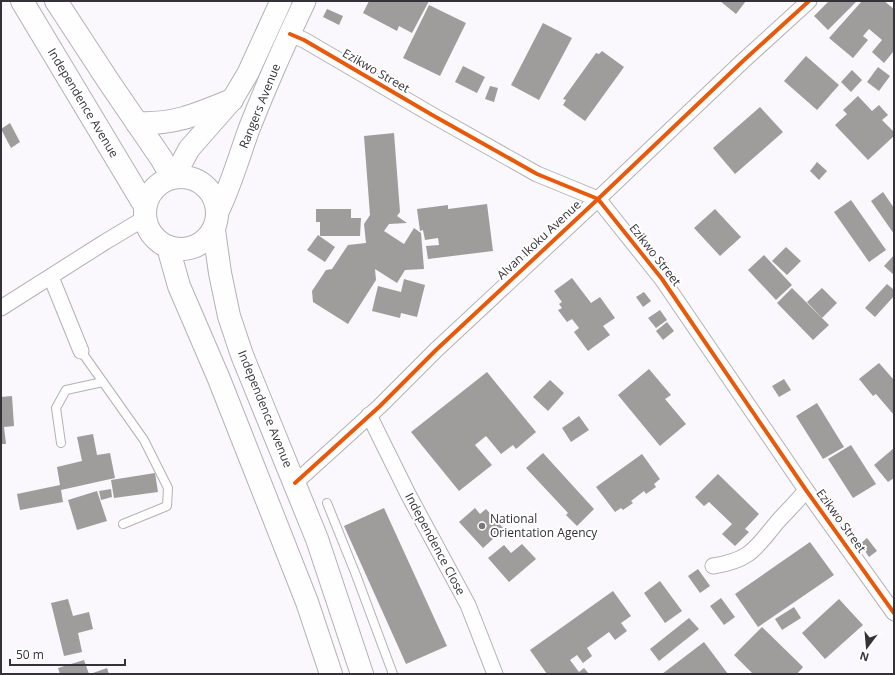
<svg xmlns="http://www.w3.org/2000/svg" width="895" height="675" viewBox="0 0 895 675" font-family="'Open Sans',sans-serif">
	<rect width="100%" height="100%" fill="#faf8fc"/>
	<!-- building -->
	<g fill="#9f9c9c">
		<path d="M369 1H429L412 33 399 26 397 31 363 13Z"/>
		<path d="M720 1H746L736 14Z"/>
		<path d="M829 1H857L828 30 814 16Z"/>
		<path d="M862 1H884L894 9V53L893 52 884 63 872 52 882 40 869 29 863 36 868 40 853 58 829 38Z"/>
		<path d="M429 5 466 23 440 76 403 58Z"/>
		<path d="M327 9 343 16 339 25 323 17Z"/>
		<path d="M543 23 572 38 539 100 511 85Z"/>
		<path d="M602 51 624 67 585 121 563 105 566 100 563 99 596 53 599 54Z"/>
		<path d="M806 56 839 85 817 110 784 81Z"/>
		<path d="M463 66 485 77 477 93 455 82Z"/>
		<path d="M878 67 890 76 879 91 867 82Z"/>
		<path d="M852 70 862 80 851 92 841 82Z"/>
		<path d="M490 86 498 88 494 102 485 99Z"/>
		<path d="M858 96 872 111 879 105 888 115 882 120 894 132V136L868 160 835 125 847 114 843 110Z"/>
		<path d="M760 107 783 132 735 174 713 148Z"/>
		<path d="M10 123 20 142 11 148 1 129Z"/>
		<path d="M394 133 400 212 397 216 407 223 389 224 384 231 404 244 414 228 421 233 424 269 405 270 397 283 375 269 376 280 348 324 313 302 312 291 326 270 332 269 348 245 366 243 364 224 370 215 364 136Z"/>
		<path d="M817 162 827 171 819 180 810 171Z"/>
		<path d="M883 192 894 208V234L871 201Z"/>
		<path d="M851 200 886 250 869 262 834 212Z"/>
		<path d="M487 204 493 251 428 259 426 246 439 245 438 238 425 240 423 230 420 231 417 209 448 205V209Z"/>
		<path d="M316 209H351V218H361L360 236H320V222H316Z"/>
		<path d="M715 209 741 237 720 256 694 228Z"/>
		<path d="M318 235 335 247 325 262 307 250Z"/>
		<path d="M786 247 801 261 787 275 772 261Z"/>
		<path d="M764 255 792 285 776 300 748 270Z"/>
		<path d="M894 255V275L884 266Z"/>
		<path d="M572 278 591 303 600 297 615 318 603 326 610 335 588 351 574 332 579 328 572 319 567 322 558 310 562 308 559 304 562 302 554 291Z"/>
		<path d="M404 279 425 285 417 317 401 313 400 318 372 311 378 286 401 292Z"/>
		<path d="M887 284 894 290V296L875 317 865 308Z"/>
		<path d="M792 288 829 325 813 340 777 303Z"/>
		<path d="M822 288 837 303 822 318 807 302Z"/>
		<path d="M644 292 651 301 643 307 636 297Z"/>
		<path d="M660 310 667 320 656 328 648 318Z"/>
		<path d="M667 322 674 331 663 340 656 331Z"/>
		<path d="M879 363 894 380V415L876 394 873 396 859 379Z"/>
		<path d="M649 369 671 395 665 399 686 424 660 446 618 395Z"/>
		<path d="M487 372 536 432 516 449 513 445 501 454 486 436 475 445 492 465 459 491 411 432Z"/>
		<path d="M784 379 791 390 779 397 772 386Z"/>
		<path d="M550 380 564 393 548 411 533 397Z"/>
		<path d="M12 396 14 426 4 427 6 444H1V397Z"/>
		<path d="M817 403 844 447 823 459 796 416Z"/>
		<path d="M579 416 589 430 571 442 562 428Z"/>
		<path d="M93 434 97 455 110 453 115 478 61 490 63 502 20 510 17 494 60 485 57 467 82 461 77 437Z"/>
		<path d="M851 445 876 484 853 498 828 459Z"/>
		<path d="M894 448V478L888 482 874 465Z"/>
		<path d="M543 453 594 509 577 526 566 515 568 513 526 468Z"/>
		<path d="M642 454 660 479 654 484 656 487 646 494 644 491 631 501 633 503 623 510 621 508 615 512 596 487Z"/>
		<path d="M155 473 158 492 114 498 111 480Z"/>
		<path d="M718 474 759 514 745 529 749 532 735 546 722 534 732 524 709 502 704 506 695 497Z"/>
		<path d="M111 489 112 497 101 500 99 491Z"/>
		<path d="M97 491 107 521 77 530 68 500Z"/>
		<path d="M384 508 447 646 406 664 344 526Z"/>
		<path d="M475 508 480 514 486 509 504 529 483 548 459 522Z"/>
		<path d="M867 538 877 551 869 557 860 544Z"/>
		<path d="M810 542 834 575 758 627 735 594Z"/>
		<path d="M522 544 536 559 509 582 488 558 504 545 511 553Z"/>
		<path d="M698 569 710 586 700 593 688 576Z"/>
		<path d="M660 581 682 611 665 623 644 593Z"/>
		<path d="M613 591 631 616 621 623 627 631 615 640 609 632 587 648 592 656 583 663 577 655 570 660 579 672 584 668 589 674H547L530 650Z"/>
		<path d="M721 598 735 617 724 625 710 606Z"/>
		<path d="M68 599 73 616 89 612 93 629 78 633 82 652 64 656 51 603Z"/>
		<path d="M839 599 863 625 825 659 802 633Z"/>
		<path d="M794 607 801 618 782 630 775 619Z"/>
		<path d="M689 618 699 629 659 661 650 649Z"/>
		<path d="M762 627 803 667 797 674H753L734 655Z"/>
		<path d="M704 642 728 674H662Z"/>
		<path d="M84 660 89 674H60L58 668Z"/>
		<path d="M107 668 109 674H90Z"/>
	</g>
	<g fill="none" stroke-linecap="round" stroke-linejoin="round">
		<defs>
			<g id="lane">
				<path d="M81 351 144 440 168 488 167 506 123 524"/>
				<path d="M61 443 56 408 66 390 103 382"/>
				<path d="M327 503 356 575 393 674"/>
			</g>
			<g id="street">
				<path d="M290 34 304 40 434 116 537 174 598 199 662 279 806 490 894 613"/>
				<path d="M51 277 81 351"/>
				<path d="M1 308 105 242 145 218"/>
				<path d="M369 415 408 494 468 605 495 674"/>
				<path d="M295 483 380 406 436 350 598 199 743 61 809 1"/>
				<path d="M713 566C752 560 756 547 779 520 788 510 798 501 806 490"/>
			</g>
			<g id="secondary">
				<path d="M177 176 181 164 189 149 232 100 248 73 281 1"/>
				<path d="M218 212C231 185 239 157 249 129 266 86 285 43 305 1"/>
			</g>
			<g id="primary">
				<path d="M22 1 145 206"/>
				<path d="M56 1 109 82 161 158 172 177"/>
				<path d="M137 123C174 125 198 114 232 100"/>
				<circle cx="181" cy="213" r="36"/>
				<path d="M214 230 220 273 229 316 242 355 317 539 362 674"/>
				<path d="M168 247 179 286 219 379 307 602 331 674"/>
			</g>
		</defs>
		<!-- lane casing -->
		<use href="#lane" stroke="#b3b1b6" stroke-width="10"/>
		<!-- street casing -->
		<use href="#street" stroke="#b3b1b6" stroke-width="17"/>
		<!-- secondary casing -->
		<use href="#secondary" stroke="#b3b1b6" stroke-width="23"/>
		<!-- primary casing -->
		<use href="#primary" stroke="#b3b1b6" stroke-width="24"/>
		<!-- lane -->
		<use href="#lane" stroke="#fefeff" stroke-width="8"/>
		<!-- street -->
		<use href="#street" stroke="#fefeff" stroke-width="15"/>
		<!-- secondary -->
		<use href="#secondary" stroke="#fefeff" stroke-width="21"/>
		<!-- primary -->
		<use href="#primary" stroke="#fefeff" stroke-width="22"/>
		<defs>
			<g id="cycleway">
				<path d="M290 34 304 40 434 116 537 174 598 199 662 279 806 490 894 613"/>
				<path d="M295 483 380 406 436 350 598 199 743 61 809 1"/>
			</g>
		</defs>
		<!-- cycleway casing -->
		<use href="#cycleway" stroke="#fff" stroke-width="6"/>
		<!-- cycleway -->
		<use href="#cycleway" stroke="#e8590c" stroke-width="4"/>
	</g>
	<!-- markers -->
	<circle fill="#79777d" stroke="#fff" stroke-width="1.5" cx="482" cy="526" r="4"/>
	<g text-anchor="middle" stroke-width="4" stroke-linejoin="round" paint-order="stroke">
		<!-- street labels -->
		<g font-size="12" fill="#343238" stroke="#fff">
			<text transform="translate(376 71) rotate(30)" y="4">Ezikwo Street</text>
			<text transform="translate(83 103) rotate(59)" y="4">Independence Avenue</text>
			<text transform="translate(260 106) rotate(-68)" y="4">Rangers Avenue</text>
			<text transform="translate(539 240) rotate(-43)" y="4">Alvan Ikoku Avenue</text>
			<text transform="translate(655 255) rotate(52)" y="4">Ezikwo Street</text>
			<text transform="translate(265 409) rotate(68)" y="4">Independence Avenue</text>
			<text transform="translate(841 521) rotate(54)" y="4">Ezikwo Street</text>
			<text transform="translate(435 544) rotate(62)" y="4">Independence Close</text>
		</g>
		<!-- poi labels -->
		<g font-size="12" fill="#343238" stroke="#fff" text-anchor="start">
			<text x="490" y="523">National<tspan x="490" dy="14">Orientation Agency</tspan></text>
		</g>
	</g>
	<!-- border -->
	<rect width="895" height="675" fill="none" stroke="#343238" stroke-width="4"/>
	<!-- north arrow -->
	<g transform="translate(867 647) rotate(196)" stroke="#ffffff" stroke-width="3" paint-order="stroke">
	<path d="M0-3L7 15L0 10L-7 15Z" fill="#343238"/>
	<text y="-6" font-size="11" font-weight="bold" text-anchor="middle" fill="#343238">N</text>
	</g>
	<!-- scale -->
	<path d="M10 659v6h115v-6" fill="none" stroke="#343238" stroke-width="2"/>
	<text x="16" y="659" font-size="12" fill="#343238" stroke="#ffffff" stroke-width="3" paint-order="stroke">50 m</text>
</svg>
